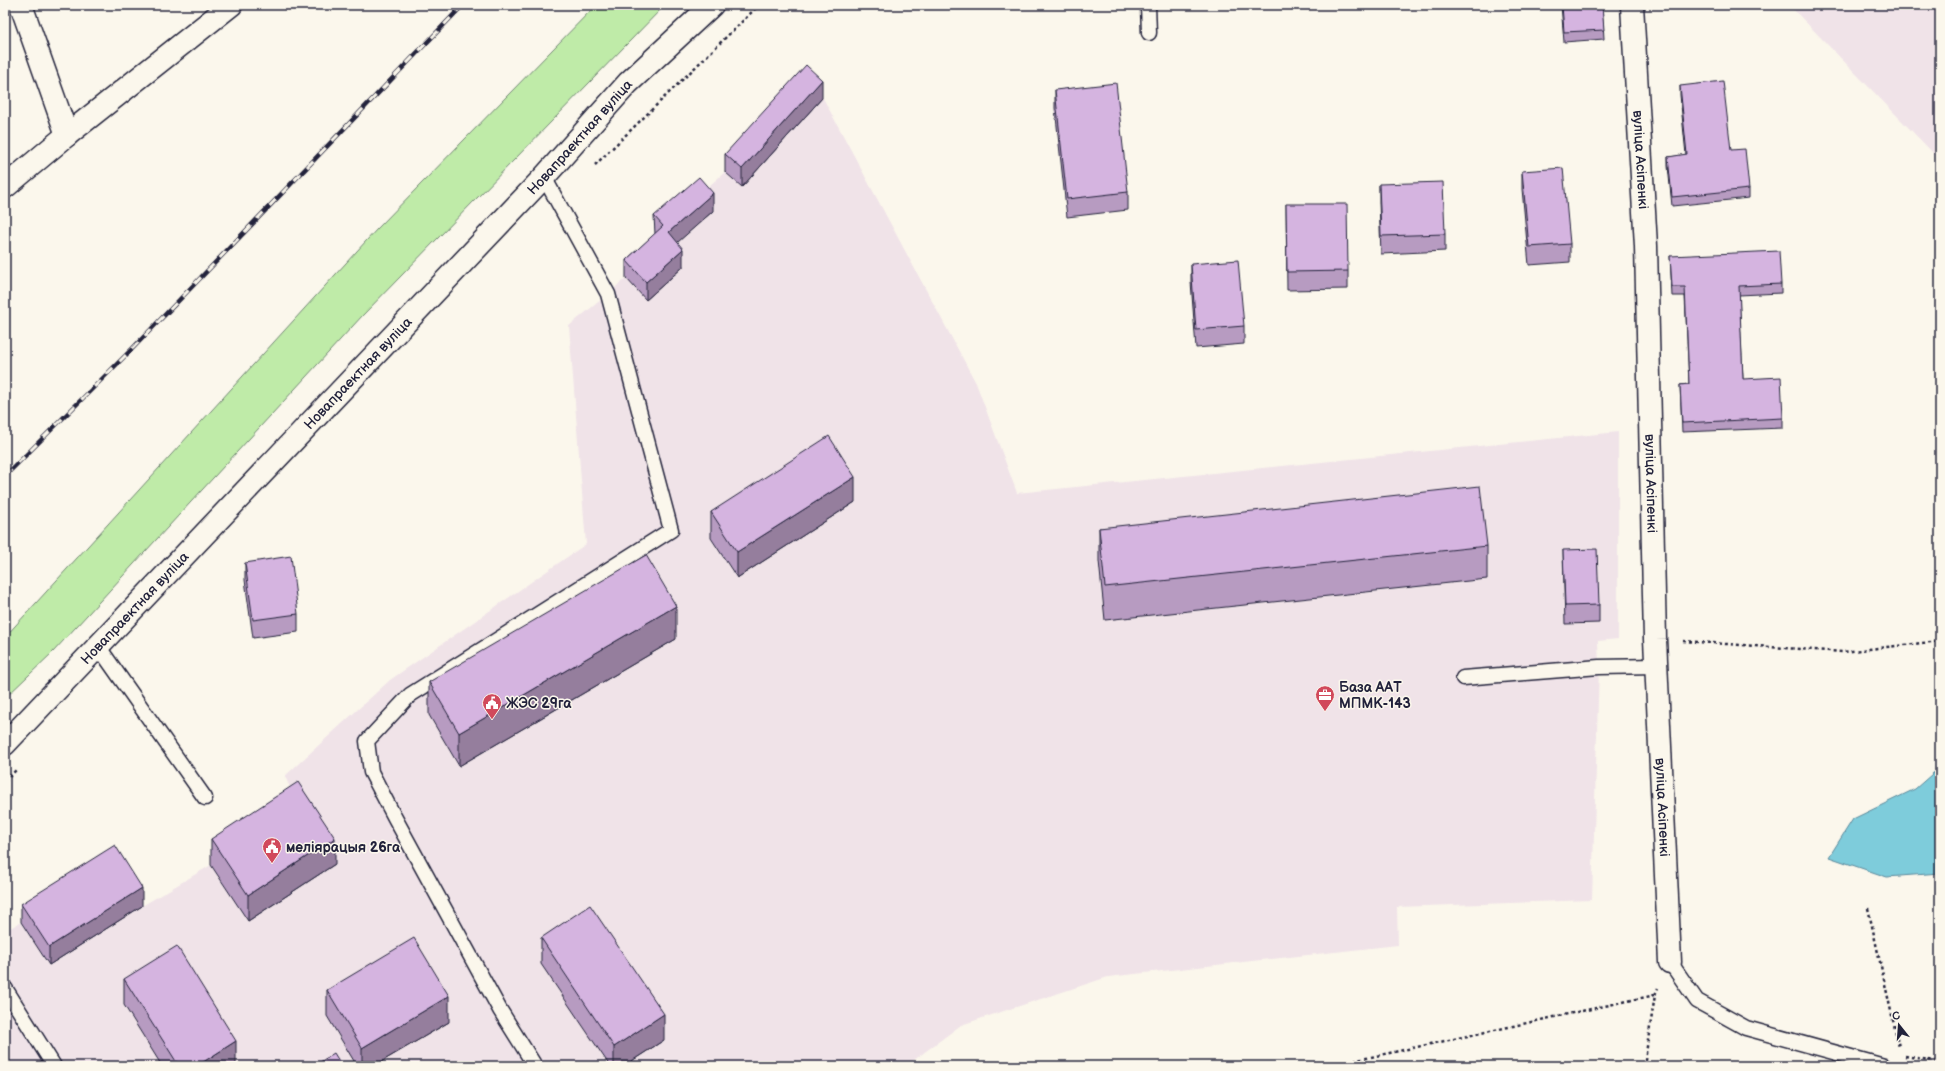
<svg xmlns="http://www.w3.org/2000/svg" width="1945" height="1071" viewBox="0 0 1945 1071" font-family="'Balsamiq Sans',sans-serif">
	<rect width="100%" height="100%" fill="#fbf7ec"/>
	<filter id="ink" filterUnits="userSpaceOnUse"><feTurbulence type="fractalNoise" baseFrequency=".025" numOctaves="2"/><feDisplacementMap in="SourceGraphic" scale="8" xChannelSelector="R" yChannelSelector="G"/><feConvolveMatrix kernelMatrix="1 2 1 2 8 2 1 2 1" color-interpolation-filters="sRGB"/></filter>
	<g filter="url(#ink)">
		<!-- built -->
		<g fill="#f0e3e8">
			<path d="M1789 5H1940V160Z"/>
			<path d="M806 83 823 98 976 383 1017 493 1618 432V639L1598 641 1599 667 1592 900 1397 907 1398 945 1108 977 961 1025 906 1066H5V931L21 922 142 906 211 865 298 807 285 776 390 680 586 544 569 326 608 294 663 244 654 234 725 172Z"/>
		</g>
		<!-- green -->
		<path fill="#bfeba8" stroke="#708672" d="M596 5H665L363 315 53 652 5 698V637L377 229Z"/>
		<!-- water -->
		<path fill="#7eccdb" stroke="#59889b" d="M1940 767V873L1887 877 1829 857 1853 819 1915 789Z"/>
		<g fill="none" stroke-linecap="round" stroke-linejoin="round">
			<defs>
				<g id="service">
					<path d="M1148 5 1149 33"/>
					<path d="M98 646 205 798"/>
					<path d="M1463 678 1599 667 1657 666"/>
					<path d="M1670 962 1697 1001 1746 1028 1884 1066"/>
					<path d="M5 988 54 1066"/>
					<path d="M535 1066 500 1010 395 818 371 772 367 741 410 695 671 530 608 294 544 177"/>
				</g>
				<g id="minor">
					<path d="M21 5 67 135"/>
					<path id="s1" d="M1632 5 1646 246 1655 639 1670 962"/>
					<path d="M5 187 67 135 231 5"/>
				</g>
				<g id="tertiary">
					<path id="s2" d="M5 744 544 177 628 83 712 5"/>
				</g>
			</defs>
			<!-- service casing -->
			<use href="#service" stroke="#22223b" stroke-width="17"/>
			<!-- minor casing -->
			<use href="#minor" stroke="#22223b" stroke-width="25"/>
			<!-- tertiary casing -->
			<use href="#tertiary" stroke="#22223b" stroke-width="25"/>
			<!-- path -->
			<g stroke="#22223b" stroke-width="2.5" stroke-dasharray="3 3" stroke-linecap="butt">
				<path d="M595 165 759 5"/>
				<path d="M1683 641 1843 652 1940 641"/>
				<path d="M5 781 16 770"/>
				<path d="M1868 908 1899 1047"/>
				<path d="M1905 1056 1940 1062"/>
				<path d="M1330 1066 1655 995"/>
				<path d="M1644 1066 1655 995 1658 988"/>
			</g>
			<!-- service -->
			<use href="#service" stroke="#fbf7ec" stroke-width="14"/>
			<!-- minor -->
			<use href="#minor" stroke="#fbf7ec" stroke-width="22"/>
			<!-- tertiary -->
			<use href="#tertiary" stroke="#fbf7ec" stroke-width="22"/>
			<defs>
				<path id="rail" d="M5 476 133 348 463 5"/>
			</defs>
			<!-- rail casing -->
			<use href="#rail" stroke="#22223b" stroke-width="4.5"/>
			<!-- rail -->
			<use href="#rail" stroke="#fbf7ec" stroke-width="3" stroke-dasharray="9" stroke-linecap="butt"/>
		</g>
		<!-- wall -->
		<g fill="#b79bc1" stroke="#22223b">
			<path d="M1561 5H1602L1604 39 1564 42Z"/>
			<path d="M1680 86 1731 150 1749 189V198L1672 206 1668 166V157L1686 155 1680 95Z"/>
			<path d="M1055 90 1128 192V210L1067 217 1055 108Z"/>
			<path d="M822 98 742 187 725 172V154Z"/>
			<path d="M1522 171 1570 244V262L1529 265 1522 189Z"/>
			<path d="M1379 184 1445 234V251L1381 254 1379 202Z"/>
			<path d="M1286 204 1348 271V289L1287 290Z"/>
			<path d="M713 211 677 242 683 267 646 300 626 278V260L655 234 654 216Z"/>
			<path d="M1670 256 1781 284V293L1739 295 1743 379 1783 418V428L1682 432 1680 385 1689 384 1685 296H1672Z"/>
			<path d="M1191 264 1244 326V344L1196 348 1191 282Z"/>
			<path d="M855 502 737 578 711 538V512Z"/>
			<path d="M1099 528 1487 546V579L1105 620 1099 561Z"/>
			<path d="M1563 550 1599 605V623L1565 624Z"/>
			<path d="M245 563 298 614V632L253 638 245 580Z"/>
			<path d="M676 639 459 766 429 715V682Z"/>
			<path d="M211 839 335 864 248 921 211 865Z"/>
			<path d="M21 904 142 906 49 965 21 922Z"/>
			<path d="M541 938 664 1040 624 1066H610L541 964Z"/>
			<path d="M124 979 236 1066H162L124 1005Z"/>
			<path d="M327 990 449 1022 374 1066H357L327 1016Z"/>
		</g>
		<!-- shaded-wall -->
		<g fill="#957e9d" stroke="#22223b">
			<path d="M822 80V98L742 187V169Z"/>
			<path d="M713 193V211L669 250V232Z"/>
			<path d="M683 249V267L646 300V282Z"/>
			<path d="M855 477V502L737 578V552Z"/>
			<path d="M676 606V639L459 766V733Z"/>
			<path d="M335 838V864L248 921V895Z"/>
			<path d="M142 888V906L49 965V947Z"/>
			<path d="M449 996V1022L374 1066H362V1048Z"/>
			<path d="M664 1014V1040L624 1066H614V1047Z"/>
			<path d="M236 1041V1066H197Z"/>
		</g>
		<!-- building -->
		<g fill="#d5b4e0" stroke="#22223b">
			<path d="M1562 5H1602L1604 30 1564 32Z"/>
			<path d="M806 65 822 80 742 169 725 154Z"/>
			<path d="M1723 81 1731 150 1745 149 1749 189 1672 197 1668 157 1687 154 1680 86Z"/>
			<path d="M1116 83 1128 192 1067 199 1055 90Z"/>
			<path d="M1563 168 1570 244 1529 247 1522 171Z"/>
			<path d="M699 177 713 193 669 232 683 249 646 282 626 260 663 226 654 216Z"/>
			<path d="M1443 182 1445 234 1381 236 1379 184Z"/>
			<path d="M1286 204H1347L1348 271 1287 272Z"/>
			<path d="M1779 251 1781 284 1739 286 1743 379 1781 377 1783 418 1682 423 1680 385 1689 384 1685 287H1672L1670 256Z"/>
			<path d="M1238 260 1244 326 1196 330 1191 264Z"/>
			<path d="M829 436 855 477 737 552 711 512Z"/>
			<path d="M1480 486 1487 546 1105 587 1099 528Z"/>
			<path d="M1597 549 1599 605 1565 606 1563 550Z"/>
			<path d="M646 555 676 606 459 733 429 682Z"/>
			<path d="M291 556 298 614 253 620 245 563Z"/>
			<path d="M298 782 335 838 248 895 211 839Z"/>
			<path d="M115 845 142 888 49 947 21 904Z"/>
			<path d="M590 905 664 1014 614 1047 541 938Z"/>
			<path d="M414 938 449 996 362 1048 327 990Z"/>
			<path d="M177 946 236 1041 197 1066H179L124 979Z"/>
			<path d="M334 1053 342 1066H314Z"/>
		</g>
	</g>
	<!-- icons -->
	<defs>
		<symbol id="office-pin" viewBox="-11 -11 22 30"><path d="M0 17L-7.5 6A9.5 9.5 0 1 1 7.5 6Z" fill="#d1495b" stroke="#fbf7ec"/><path d="M-6-3h4V-5.5h4V-3h4V5H-6ZM-1-4.5V-3h2v-1.5ZM-6 0V1H6V0Z" fill="#fff"/></symbol>
		<symbol id="civic-pin" viewBox="-11 -11 22 30"><path d="M0 17L-7.5 6A9.5 9.5 0 1 1 7.5 6Z" fill="#d1495b" stroke="#fbf7ec"/><path d="M-.6-6.5H3V-4.5H.6V-3L4-1V1h2V6H-6V1h2V-1L-.6-3ZM-1.2 2.5V6h2.4V2.5Z" fill="#fff"/></symbol>
	</defs>
	<g fill-rule="evenodd">
		<use href="#office-pin" x="1314" y="684" width="22" height="30"/>
		<use href="#civic-pin" x="481" y="692" width="22" height="30"/>
		<use href="#civic-pin" x="261" y="836" width="22" height="30"/>
	</g>
	<g text-anchor="middle" stroke-width="3" stroke-linejoin="round" paint-order="stroke">
		<!-- street labels -->
		<g font-size="14" fill="#22223b" stroke="#fbf7ec">
			<text dy="5" stroke="none"><textPath href="#s2" startOffset="836">Новапраектная вуліца</textPath></text>
			<text dy="5" stroke="none"><textPath href="#s1" startOffset="155">вуліца Асіпенкі</textPath></text>
			<text dy="5" stroke="none"><textPath href="#s2" startOffset="512">Новапраектная вуліца</textPath></text>
			<text dy="5" stroke="none"><textPath href="#s1" startOffset="479">вуліца Асіпенкі</textPath></text>
			<text dy="5" stroke="none"><textPath href="#s2" startOffset="188">Новапраектная вуліца</textPath></text>
			<text dy="5" stroke="none"><textPath href="#s1" startOffset="803">вуліца Асіпенкі</textPath></text>
		</g>
		<!-- poi labels -->
		<g font-size="14" font-weight="bold" fill="#22223b" stroke="#fbf7ec" text-anchor="start">
			<text x="1339" y="692">База ААТ<tspan x="1339" dy="16">МПМК-143</tspan></text>
			<text x="506" y="708">ЖЭС 29га</text>
			<text x="286" y="852">меліярацыя 26га</text>
		</g>
	</g>
	<!-- margin -->
	<rect width="1945" height="1071" fill="none" stroke="#fbf7ec" stroke-width="20"/>
	<rect x="10" y="10" width="1925" height="1051" fill="none" stroke="#22223b" stroke-width="1.5" filter="url(#ink)"/>
	<!-- north arrow -->
	<g transform="translate(1899 1025) rotate(343)" stroke="#fbf7ec" stroke-width="3" paint-order="stroke">
	<path d="M0-3L7 15L0 10L-7 15Z" fill="#22223b"/>
	<text y="-6" font-size="11" font-weight="bold" text-anchor="middle" fill="#22223b">С</text>
	</g>
</svg>
